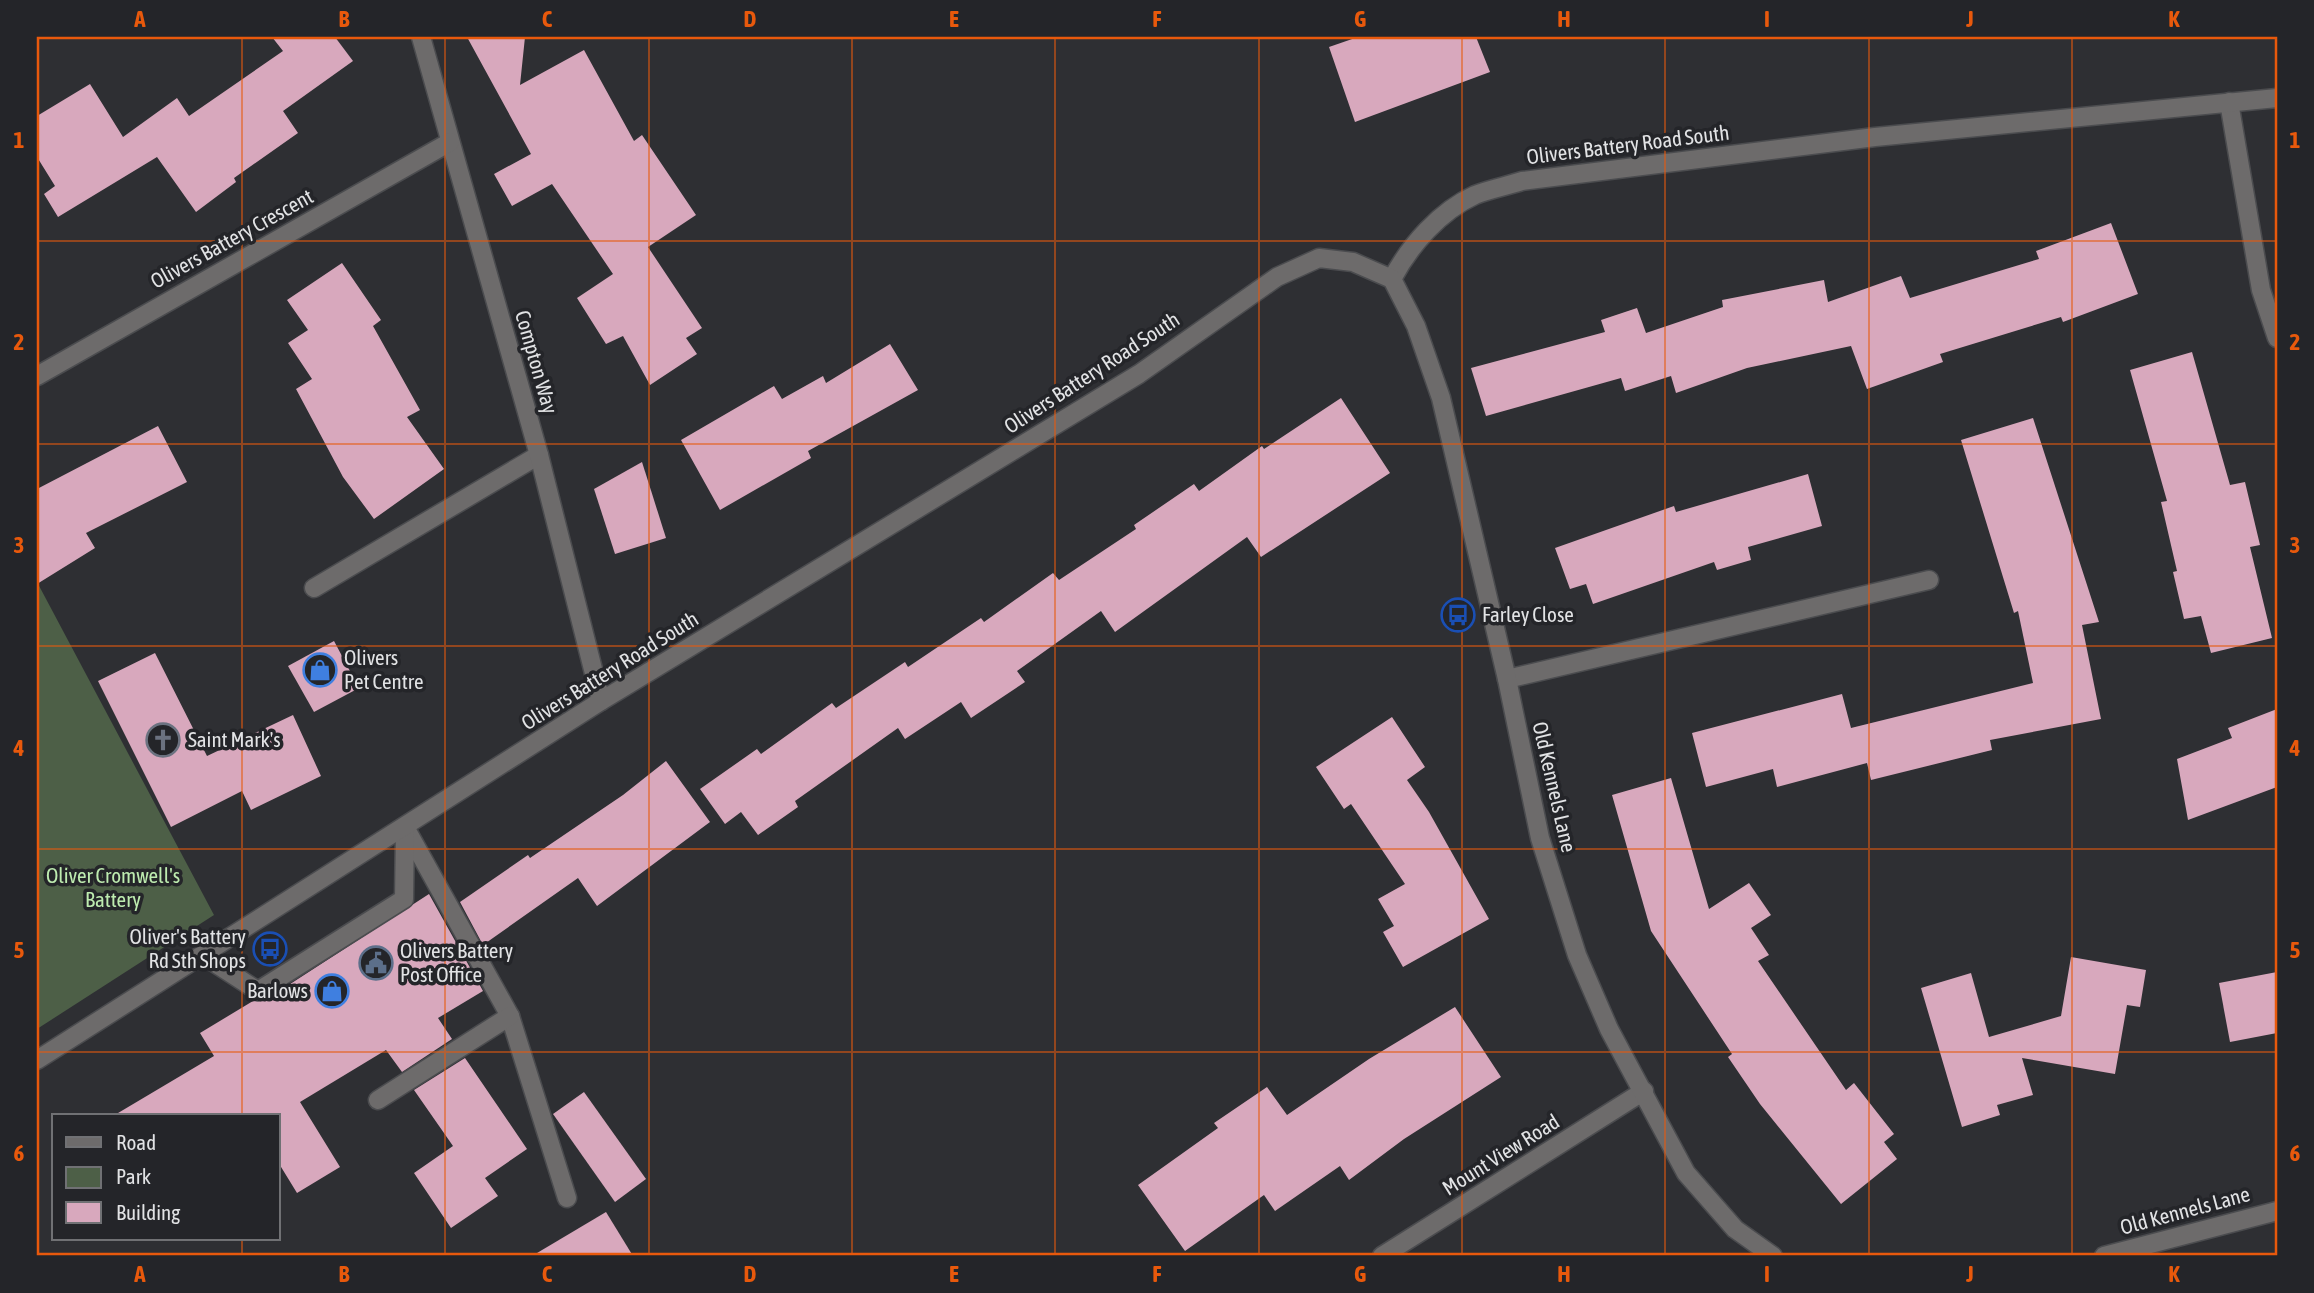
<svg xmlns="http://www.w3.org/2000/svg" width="2314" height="1293" viewBox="0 0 2314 1293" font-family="'Asap Condensed',sans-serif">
	<rect width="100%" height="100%" fill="#2e2f33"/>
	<!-- green -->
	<path fill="#4d5f47" d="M37 582 214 915 37 1029Z"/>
	<!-- building -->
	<g fill="#d8a8bd">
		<path d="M272 37H335L353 61 283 111 298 133 234 178 236 182 196 212 157 157 58 217 44 194 55 186 37 157V116L90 84 123 137 177 98 189 116 283 51Z"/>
		<path d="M467 37H525L520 85 584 50 634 141 642 135 696 215 648 247 702 328 686 338 697 354 650 385 623 336 606 344 577 298 613 274 552 184 512 206 494 174 531 154Z"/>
		<path d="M1358 37H1476L1490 72 1355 122 1329 47Z"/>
		<path d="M2111 223 2138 294 2063 322 2061 317 1940 354 1943 362 1867 389 1851 346 1747 368 1676 393 1671 376 1625 391 1621 378 1486 416 1471 368 1605 332 1601 320 1637 308 1646 333 1723 307 1722 300 1824 280 1828 302 1901 276 1910 298 2039 259 2036 251Z"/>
		<path d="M342 263 381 320 373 326 420 410 407 417 444 469 374 519 343 477 296 389 312 379 288 343 308 330 287 300Z"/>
		<path d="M890 344 918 390 808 451 811 458 720 510 681 440 774 386 782 399 823 376 826 383Z"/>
		<path d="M2192 352 2230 485 2245 482 2260 545 2250 547 2272 638 2211 653 2201 616 2184 619 2173 572 2177 571 2161 502 2167 501 2130 370Z"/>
		<path d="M1341 398 1390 473 1261 557 1247 537 1115 632 1101 611 1017 671 1025 682 971 718 961 702 905 739 898 728 795 801 798 807 758 835 741 812 725 824 700 789 757 749 761 754 832 703 836 708 905 662 908 667 981 618 984 622 1053 573 1059 580 1136 529 1134 525 1194 484 1199 491 1262 446 1264 449Z"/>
		<path d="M2033 418 2099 622 2082 625 2101 719 1990 740 1992 750 1871 780 1867 763 1777 787 1773 769 1706 787 1692 733 1842 694 1851 728 2033 683 2018 611 2014 613 1961 440Z"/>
		<path d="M158 426 187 482 86 533 95 548 37 584V489Z"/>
		<path d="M642 462 666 538 615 554 594 489Z"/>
		<path d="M1808 474 1822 526 1748 547 1751 560 1717 570 1714 562 1593 604 1586 584 1570 589 1555 548 1674 506 1676 512Z"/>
		<path d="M334 641 359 688 314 712 288 666Z"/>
		<path d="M155 653 207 756 293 715 321 776 251 810 242 791 171 827 98 681Z"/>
		<path d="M2277 709V787L2188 820 2177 759 2232 738 2228 728Z"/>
		<path d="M1392 717 1425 767 1407 780 1429 812 1489 919 1403 967 1383 932 1394 926 1378 899 1405 884 1351 804 1344 809 1316 767Z"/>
		<path d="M666 761 710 822 597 906 578 878 483 945 460 902 528 855 530 858 623 795Z"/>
		<path d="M1671 778 1709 909 1749 883 1771 915 1751 928 1769 955 1758 961 1846 1090 1854 1083 1894 1134 1884 1142 1897 1159 1841 1204 1760 1104 1728 1057 1732 1054 1651 931 1612 795Z"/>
		<path d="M429 894 483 991 438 1018 452 1039 402 1072 386 1050 300 1102 340 1167 297 1193 278 1162V1116H113L214 1056 200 1033 253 1001H264Z"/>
		<path d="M2071 957 2146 970 2140 1007 2127 1005 2115 1074 2022 1058 2033 1095 1997 1105 2000 1115 1962 1127 1921 988 1971 973 1989 1037 2061 1016Z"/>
		<path d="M2277 972V1033L2230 1042 2219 983Z"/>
		<path d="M1455 1007 1501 1077 1404 1139 1349 1180 1340 1166 1275 1211 1264 1195 1185 1251 1138 1185 1218 1128 1214 1123 1267 1087 1287 1115 1369 1059Z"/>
		<path d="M465 1058 527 1149 485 1178 498 1196 451 1228 414 1173 453 1146 414 1090Z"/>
		<path d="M584 1092 646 1179 615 1202 553 1114Z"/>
		<path d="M606 1212 633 1256H532Z"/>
	</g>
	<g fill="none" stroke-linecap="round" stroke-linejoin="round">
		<defs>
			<g id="service">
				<path d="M314 588 539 455"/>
				<path d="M405 827 510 1016 567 1198"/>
				<path d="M204 956 258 991 404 899 405 831"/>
				<path d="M378 1100 510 1016"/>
			</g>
			<g id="minor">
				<path d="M421 37 539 455 601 701"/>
				<path d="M2229 102 2261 290 2277 338"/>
				<path d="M1392 279C1410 245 1440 211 1475 195 1490 189 1507 186 1522 181L1875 137 2277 98"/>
				<path d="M37 376 450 142"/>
				<path d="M1507 679 1929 580"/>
				<path d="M1382 1256 1644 1091"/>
			</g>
			<g id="tertiary">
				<path d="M37 1060 601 701 1139 374 1277 277 1319 258 1353 262 1392 279 1416 326 1441 398 1507 679 1540 838 1577 955 1609 1029 1686 1173 1735 1229 1773 1256"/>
				<path d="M2104 1256 2277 1211"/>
			</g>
		</defs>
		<!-- service casing -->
		<use href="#service" stroke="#4b4c4f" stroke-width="21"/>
		<!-- minor casing -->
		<use href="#minor" stroke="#4b4c4f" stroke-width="21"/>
		<!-- tertiary casing -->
		<use href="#tertiary" stroke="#4b4c4f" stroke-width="21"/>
		<!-- service -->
		<use href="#service" stroke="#6d6b6b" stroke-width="18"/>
		<!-- minor -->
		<use href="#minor" stroke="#6d6b6b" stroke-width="18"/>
		<!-- tertiary -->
		<use href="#tertiary" stroke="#6d6b6b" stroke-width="18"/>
	</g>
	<!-- grid -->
	<path fill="none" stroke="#e8590c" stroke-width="2" stroke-opacity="0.55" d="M242 37V1116M445 37V1256M649 37V1256M852 37V1256M1055 37V1256M1259 37V1256M1462 37V1256M1665 37V1256M1869 37V1256M2072 37V1256M37 241H2277M37 444H2277M37 646H2277M37 849H2277M37 1052H2277M242 1239V1256"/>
	<!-- icons -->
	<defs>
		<symbol id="bus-ring" viewBox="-11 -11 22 22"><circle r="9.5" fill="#242529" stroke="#1a4fb4" stroke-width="1.5"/><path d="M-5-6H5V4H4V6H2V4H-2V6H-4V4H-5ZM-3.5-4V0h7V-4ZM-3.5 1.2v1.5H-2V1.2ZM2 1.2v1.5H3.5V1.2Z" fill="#1a4fb4"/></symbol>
		<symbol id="shop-ring" viewBox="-11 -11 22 22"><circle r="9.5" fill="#242529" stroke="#3f7fe0" stroke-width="1.5"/><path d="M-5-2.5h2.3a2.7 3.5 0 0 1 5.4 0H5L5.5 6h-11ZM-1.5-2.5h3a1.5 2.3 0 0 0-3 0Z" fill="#3f7fe0"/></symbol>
		<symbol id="church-ring" viewBox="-11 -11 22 22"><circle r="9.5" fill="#242529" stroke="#6b7280" stroke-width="1.5"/><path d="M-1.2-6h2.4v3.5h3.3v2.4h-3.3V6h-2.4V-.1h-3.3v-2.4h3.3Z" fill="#6b7280"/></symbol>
		<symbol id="civic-ring" viewBox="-11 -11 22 22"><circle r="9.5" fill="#242529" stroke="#5c6f8a" stroke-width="1.5"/><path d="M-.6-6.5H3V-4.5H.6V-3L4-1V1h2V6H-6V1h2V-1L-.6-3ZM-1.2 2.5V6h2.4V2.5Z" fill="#5c6f8a"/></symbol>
	</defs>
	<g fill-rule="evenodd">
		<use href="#bus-ring" x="1439" y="596" width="38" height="38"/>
		<use href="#shop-ring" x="301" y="651" width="38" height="38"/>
		<use href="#church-ring" x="144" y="721" width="38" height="38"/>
		<use href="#bus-ring" x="251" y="930" width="38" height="38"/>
		<use href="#civic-ring" x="357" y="944" width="38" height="38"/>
		<use href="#shop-ring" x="313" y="972" width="38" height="38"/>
	</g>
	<g text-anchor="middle" stroke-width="7" stroke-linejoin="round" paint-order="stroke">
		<!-- street labels -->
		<g font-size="21" fill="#e2e3e5" stroke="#242529">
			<text transform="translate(1628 145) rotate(-7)" y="7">Olivers Battery Road South</text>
			<text transform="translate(232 239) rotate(-29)" y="7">Olivers Battery Crescent</text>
			<text transform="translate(536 362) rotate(74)" y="7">Compton Way</text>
			<text transform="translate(1092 373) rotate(-33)" y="7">Olivers Battery Road South</text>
			<text transform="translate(610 671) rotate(-32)" y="7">Olivers Battery Road South</text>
			<text transform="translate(1554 787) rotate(77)" y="7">Old Kennels Lane</text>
			<text transform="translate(1501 1155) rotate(-32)" y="7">Mount View Road</text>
			<text transform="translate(2185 1211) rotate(-15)" y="7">Old Kennels Lane</text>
		</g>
		<!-- poi labels -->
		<g font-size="21" fill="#e2e3e5" stroke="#242529" text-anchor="start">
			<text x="1482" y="622">Farley Close</text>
			<text x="344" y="665">Olivers<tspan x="344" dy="24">Pet Centre</tspan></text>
			<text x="188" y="747">Saint Mark's</text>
			<text x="246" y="944" text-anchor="end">Oliver's Battery<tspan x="246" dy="24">Rd Sth Shops</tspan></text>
			<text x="400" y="958">Olivers Battery<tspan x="400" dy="24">Post Office</tspan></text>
			<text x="308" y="998" text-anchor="end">Barlows</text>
		</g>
		<!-- park labels -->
		<g font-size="21" fill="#beecb0" stroke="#242529">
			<text x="113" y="883">Oliver Cromwell's<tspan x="113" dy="24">Battery</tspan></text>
		</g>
	</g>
	<!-- border -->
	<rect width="2314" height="1293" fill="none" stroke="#242529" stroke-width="77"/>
	<!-- legend -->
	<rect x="52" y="1114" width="228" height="126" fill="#242529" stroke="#707174" stroke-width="2"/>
	<rect x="66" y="1137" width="35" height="10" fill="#6d6b6b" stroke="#707174" stroke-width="2"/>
	<text x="116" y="1150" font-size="21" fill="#e2e3e5">Road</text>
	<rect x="66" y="1167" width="35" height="21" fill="#4d5f47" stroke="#707174" stroke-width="2"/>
	<text x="116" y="1184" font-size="21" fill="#e2e3e5">Park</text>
	<rect x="66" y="1202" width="35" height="21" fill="#d8a8bd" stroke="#707174" stroke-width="2"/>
	<text x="116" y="1220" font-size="21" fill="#e2e3e5">Building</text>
	<rect x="38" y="38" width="2238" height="1216" fill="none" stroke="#e8590c" stroke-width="2.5"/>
	<g font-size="23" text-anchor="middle" font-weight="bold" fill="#e8590c">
		<text x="140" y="27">A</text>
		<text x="344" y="27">B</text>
		<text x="547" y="27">C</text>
		<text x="750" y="27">D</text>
		<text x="954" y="27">E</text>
		<text x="1157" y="27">F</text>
		<text x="1360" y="27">G</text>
		<text x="1564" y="27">H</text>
		<text x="1767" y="27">I</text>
		<text x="1970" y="27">J</text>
		<text x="2174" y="27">K</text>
		<text x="19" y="148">1</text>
		<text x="2295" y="148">1</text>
		<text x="19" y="350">2</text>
		<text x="2295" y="350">2</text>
		<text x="19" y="553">3</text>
		<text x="2295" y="553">3</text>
		<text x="19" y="756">4</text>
		<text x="2295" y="756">4</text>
		<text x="19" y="958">5</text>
		<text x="2295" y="958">5</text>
		<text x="19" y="1161">6</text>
		<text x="2295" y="1161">6</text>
		<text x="140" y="1282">A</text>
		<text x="344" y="1282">B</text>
		<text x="547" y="1282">C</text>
		<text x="750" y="1282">D</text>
		<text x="954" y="1282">E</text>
		<text x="1157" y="1282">F</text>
		<text x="1360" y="1282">G</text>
		<text x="1564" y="1282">H</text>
		<text x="1767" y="1282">I</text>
		<text x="1970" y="1282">J</text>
		<text x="2174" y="1282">K</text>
	</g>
</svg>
